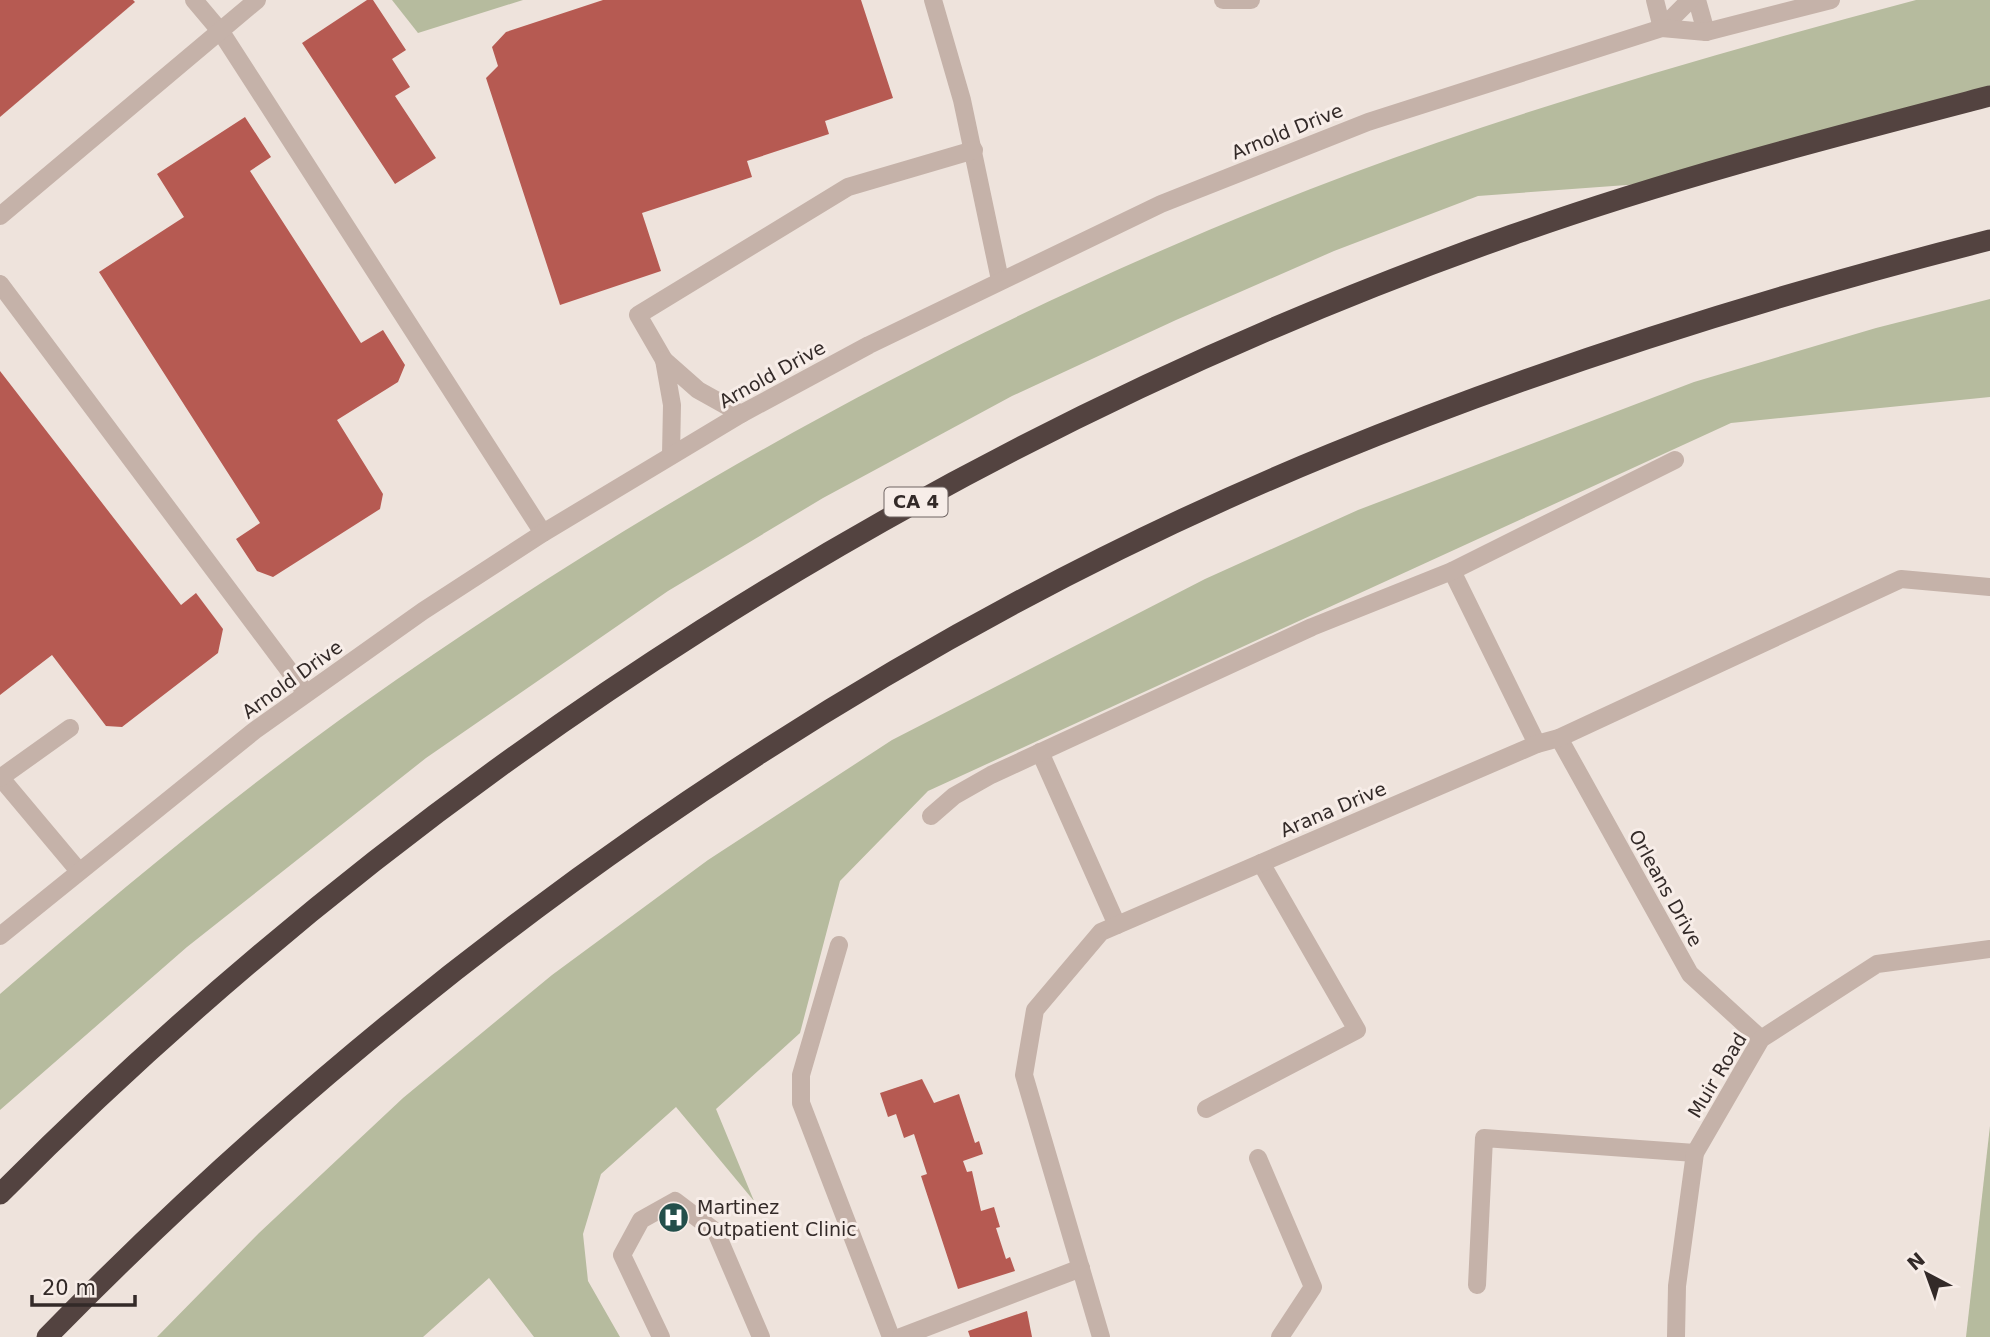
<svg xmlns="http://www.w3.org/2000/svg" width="1990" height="1337" viewBox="0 0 1990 1337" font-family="'DejaVu Sans',sans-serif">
	<rect width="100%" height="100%" fill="#eee3dc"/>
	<!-- green -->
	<g fill="#b6bb9e">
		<path d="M392 0H523L418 33Z"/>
		<path d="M1916 0H1990V96L1668 182 1478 196 1334 251 1176 320 1012 396 823 498 668 591 426 758 187 947 0 1110V994C116 894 234 795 359 706 665 489 999 306 1350 174 1535 105 1725 51 1916 0Z"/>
		<path d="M1990 299V397L1731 423 928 791 840 881 800 1033 716 1109 754 1201 676 1107 601 1174 583 1234 588 1281 620 1337H534L489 1278 423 1337H157L259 1233 403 1098 552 975 708 860 892 740 1205 579 1358 510 1694 382 1876 328Z"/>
		<path d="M1990 1126V1337H1966Z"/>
	</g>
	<!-- building -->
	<g fill="#b65a52">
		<path d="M0 0H133L135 2 0 117Z"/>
		<path d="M367 0H373L406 50 392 59 410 87 395 96 436 158 395 184 302 43Z"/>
		<path d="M603 0H861L893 98 825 121 829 134 747 161 752 177 642 213 661 271 560 305 486 78 498 66 492 47 506 32Z"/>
		<path d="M245 117 271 157 250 171 361 343 383 330 405 365 398 382 337 420 383 494 380 509 273 577 257 571 236 539 260 523 99 272 184 217 157 174Z"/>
		<path d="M0 371 181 605 196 593 223 629 218 653 122 727 106 726 52 655 0 695Z"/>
		<path d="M922 1079 934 1103 959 1094 975 1143 979 1141 983 1154 963 1161 967 1172 972 1171 981 1211 994 1207 1000 1227 996 1228 1006 1259 1010 1257 1015 1271 958 1289 921 1176 927 1174 914 1134 904 1138 896 1114 888 1117 880 1093Z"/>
		<path d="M1027 1311 1032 1337H970L968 1331Z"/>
	</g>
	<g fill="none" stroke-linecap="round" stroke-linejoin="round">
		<!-- minor -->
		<g stroke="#c5b2a9" stroke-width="18">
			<path d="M194 0 221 32 252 80 543 533"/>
			<path d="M933 0 962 100 1000 280"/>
			<path d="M1223 0H1251"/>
			<path d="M1655 0 1662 28"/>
			<path d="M1697 0 1706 32"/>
			<path d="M1662 28 1690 0"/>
			<path d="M0 216 257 0"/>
			<path d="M0 284 306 693"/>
			<path d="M664 360 638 315 848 187 974 150"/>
			<path d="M671 455 672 405 664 360 698 390 741 414"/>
			<path d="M1452 571 1537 744"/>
			<path d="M1559 738 1690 974 1761 1039"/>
			<path d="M1040 752 1117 925"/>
			<path d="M0 777 78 870"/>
			<path d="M0 778 70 728"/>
			<path d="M931 816 954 796 991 775 1312 627 1452 571 1675 460"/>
			<path d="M0 936 254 731 423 611 543 533 741 414 869 345 1161 204 1368 122 1662 28 1706 32 1831 0"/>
			<path d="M839 945 801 1075V1103L891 1337"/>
			<path d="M1206 1109 1357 1030 1261 863"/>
			<path d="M1258 1158 1313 1287 1280 1337"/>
			<path d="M1477 1285 1484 1138 1695 1153"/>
			<path d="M661 1337 622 1255 641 1220 675 1201 716 1232 761 1337"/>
			<path d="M901 1337 1081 1268"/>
			<path d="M1101 1337 1024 1075 1035 1010 1101 932 1537 744 1559 738 1901 579 1990 587"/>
			<path d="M1676 1337 1677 1286 1695 1153 1761 1039 1877 964 1990 949"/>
		</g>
		<!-- highway -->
		<g stroke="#534340" stroke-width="21">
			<path d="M0 1194C426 766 943 436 1512 235 1669 179 1829 138 1990 96"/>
			<path d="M47 1337C408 968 852 650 1331 454 1546 366 1765 297 1990 240"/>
		</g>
	</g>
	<!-- icons -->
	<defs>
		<symbol id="hospital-disc" viewBox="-11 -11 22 22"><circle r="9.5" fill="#234f4b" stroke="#f7ede8"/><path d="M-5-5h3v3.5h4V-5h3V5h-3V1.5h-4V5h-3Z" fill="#fff"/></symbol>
	</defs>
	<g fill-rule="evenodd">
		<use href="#hospital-disc" x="656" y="1200" width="35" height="35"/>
	</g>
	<g text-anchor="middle" stroke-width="6" stroke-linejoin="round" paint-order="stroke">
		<!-- shield labels -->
		<rect fill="#f7ede8" stroke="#6e6462" stroke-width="2" x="884.5" y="487.5" width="63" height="29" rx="5"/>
		<g font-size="18" font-weight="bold" fill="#332a28">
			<text x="916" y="508">CA 4</text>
		</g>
		<!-- street labels -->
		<g font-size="19" fill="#332a28" stroke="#f7ede8">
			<text transform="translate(1287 131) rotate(-22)" y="7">Arnold Drive</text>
			<text transform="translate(772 374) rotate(-29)" y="7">Arnold Drive</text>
			<text transform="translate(292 679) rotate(-36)" y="7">Arnold Drive</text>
			<text transform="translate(1333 809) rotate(-23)" y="7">Arana Drive</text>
			<text transform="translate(1666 888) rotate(61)" y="7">Orleans Drive</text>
			<text transform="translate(1717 1075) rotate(-59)" y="7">Muir Road</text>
		</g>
		<!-- poi labels -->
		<g font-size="19" fill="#332a28" stroke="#f7ede8" text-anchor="start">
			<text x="697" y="1214">Martinez<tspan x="697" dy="22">Outpatient Clinic</tspan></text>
		</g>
	</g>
	<!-- north arrow -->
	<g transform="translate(1927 1274) rotate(319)" stroke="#f7ede8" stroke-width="5" paint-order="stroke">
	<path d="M0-5L12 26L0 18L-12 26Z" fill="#332a28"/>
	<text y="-10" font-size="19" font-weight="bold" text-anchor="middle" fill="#332a28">N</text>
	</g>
	<!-- scale -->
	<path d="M32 1295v10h103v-10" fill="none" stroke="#332a28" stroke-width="3.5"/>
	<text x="42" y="1295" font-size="21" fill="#332a28" stroke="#f7ede8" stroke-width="5" paint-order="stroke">20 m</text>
</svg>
